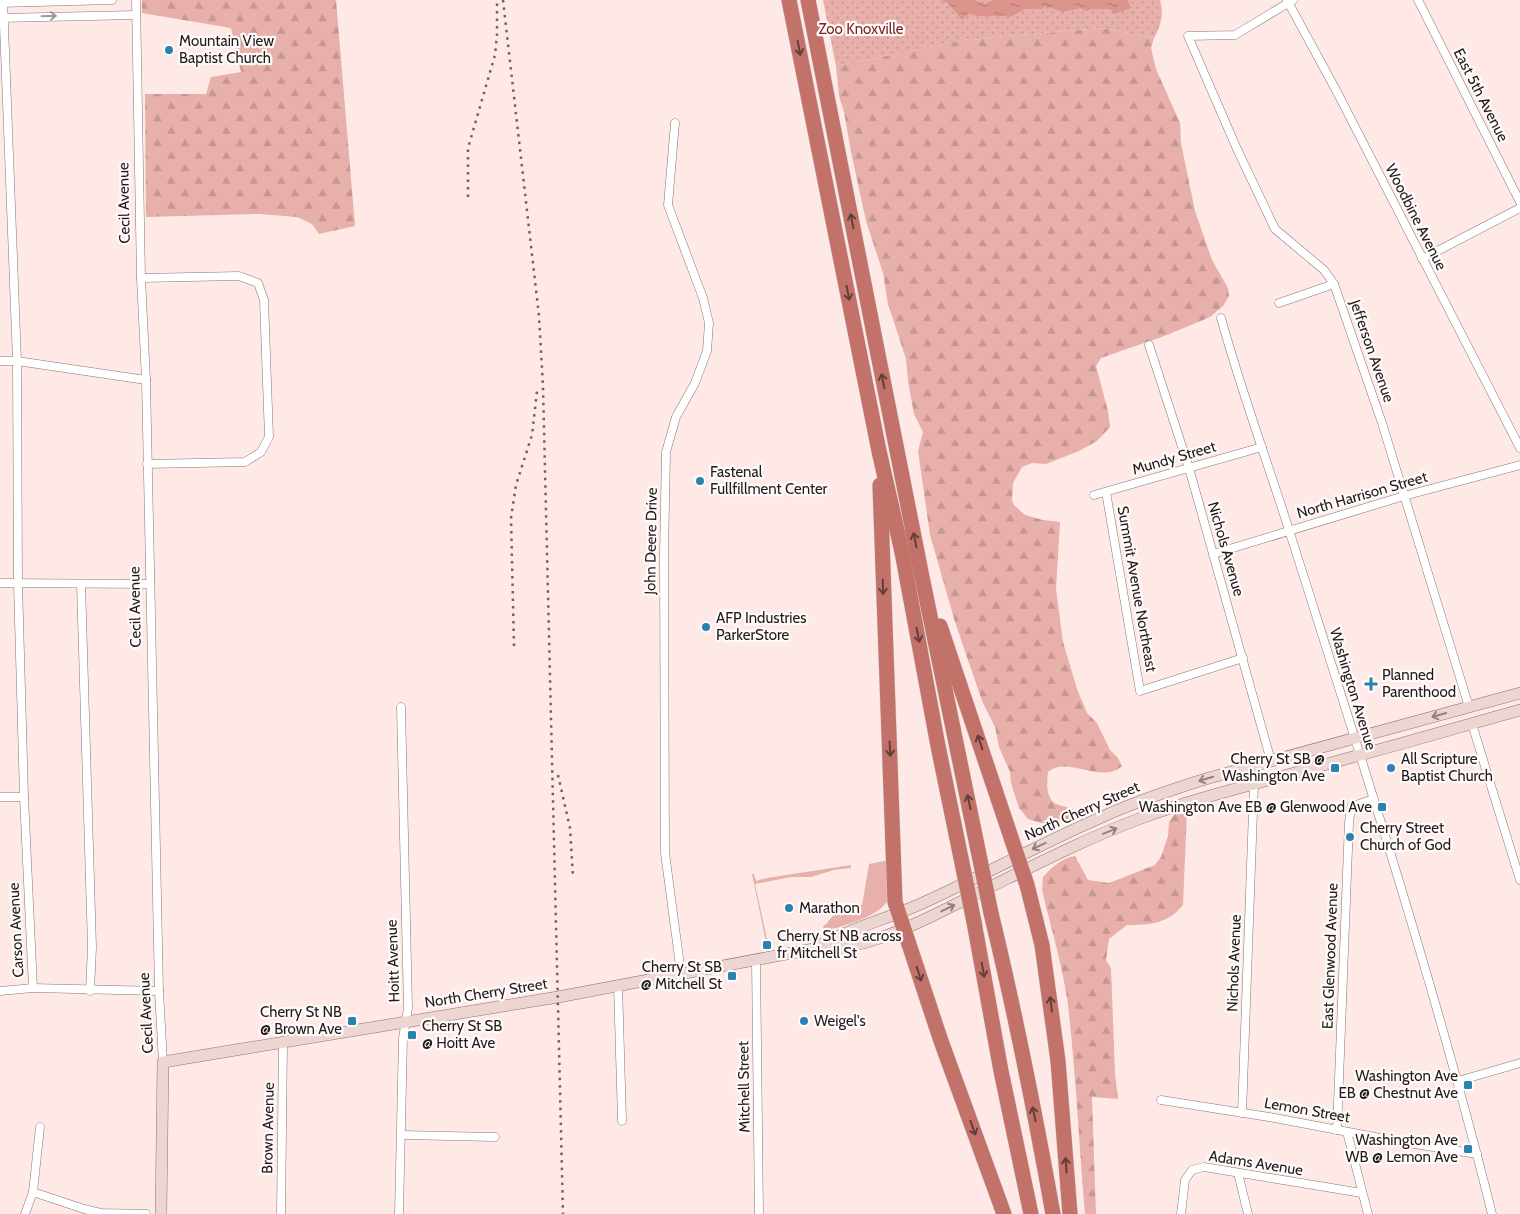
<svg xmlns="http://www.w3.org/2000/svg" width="1520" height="1214" viewBox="0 0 1520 1214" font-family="Cabin,sans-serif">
	<defs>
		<pattern id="forest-firs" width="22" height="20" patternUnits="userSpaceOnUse" patternTransform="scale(1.25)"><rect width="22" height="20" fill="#e7b0aa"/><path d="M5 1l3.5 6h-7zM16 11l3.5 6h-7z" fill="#c69792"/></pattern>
		<pattern id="park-dots" width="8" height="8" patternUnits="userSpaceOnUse" patternTransform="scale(1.25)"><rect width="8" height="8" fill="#e7b0aa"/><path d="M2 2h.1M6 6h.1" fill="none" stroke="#c69792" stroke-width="1.8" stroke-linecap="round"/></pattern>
		<pattern id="water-ripples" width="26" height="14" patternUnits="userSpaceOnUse" patternTransform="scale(1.25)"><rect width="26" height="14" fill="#dc958d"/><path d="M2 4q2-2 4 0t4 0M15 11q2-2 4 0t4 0" fill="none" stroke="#b27972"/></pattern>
	</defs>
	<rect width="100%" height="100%" fill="#fee9e6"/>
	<!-- grass -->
	<g fill="#e7b0aa">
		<path d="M889 860C889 872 891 888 888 899 882 916 844 925 828 931L824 930 823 926C829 924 830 915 837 914V909L862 905 869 864Z"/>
		<path d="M851 865V868L834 870 811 877H791L755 884 767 939 771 942 770 946 767 947 752 874H754L756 881 767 878Z"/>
	</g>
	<!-- forest -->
	<g fill="url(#forest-firs)">
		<path d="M142 0H336L355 226 319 234 312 224 297 217 259 214 146 217 145 94H206L211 77 241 72 231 28 142 13Z"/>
		<path d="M1103 28 1154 38 1151 48 1156 69 1180 123 1181 143 1195 211 1212 260 1228 288 1229 296 1223 306 1210 317 1167 335 1101 358 1096 366 1108 411 1110 427 1097 441 1079 451 1046 464 1032 463 1022 467 1013 483 1012 500 1014 505 1025 515 1043 520 1060 522 1056 589 1063 642 1077 689 1087 713 1097 723 1110 750 1118 758 1122 766C1101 785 1068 755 1048 772 1047 783 1045 797 1056 804 1061 806 1067 807 1073 809L1074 817 1069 821 1055 824 1041 823 1028 819 1019 808 1011 783 1010 772 999 747 995 727 982 701 955 622 930 535 918 451 923 432 914 414 908 381 906 359 888 304 883 273 866 221 851 152 844 112 839 96 836 66 969 39Z"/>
		<path d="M1187 810 1183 905C1168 924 1149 925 1127 925L1109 939 1106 960 1111 968 1115 1073 1118 1099 1092 1097 1096 1214H1085C1079 1145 1076 1075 1068 1005 1063 967 1051 928 1042 890L1043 877C1052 867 1062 858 1075 856L1088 880 1109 883 1155 865 1161 857 1168 836 1169 822 1175 813Z"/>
	</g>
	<!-- park -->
	<path fill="url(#park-dots)" d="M823 0H1160C1164 14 1161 25 1154 38L1103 28 969 39 836 66Z"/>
	<!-- water -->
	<path fill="url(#water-ripples)" d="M941 0H975L985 4 993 0H1128L1131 8 1115 14 1110 9H1092L1086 11 1081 8 1063 12 1046 6 1041 9H1025L1010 17C996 13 983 20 969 13L962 20 948 3Z"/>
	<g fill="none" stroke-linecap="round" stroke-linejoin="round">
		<defs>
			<g id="street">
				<path d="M3 0 17 361 18 584 24 797 33 988"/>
				<path d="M136 0 141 278 146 380 159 991 163 1062"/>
				<path d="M1287 0 1337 92 1520 448"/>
				<path d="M1293 0 1235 35 1188 36 1237 149 1275 229 1324 270 1334 284 1382 423 1469 707"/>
				<path d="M1418 0 1520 202"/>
				<path d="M0 3 112 0"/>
				<path d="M0 18 136 15"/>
				<path d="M675 123 668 205 703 298 709 323 707 351 695 383 676 417 666 452 664 554 665 853 681 973"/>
				<path d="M1422 259 1520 208"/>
				<path d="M141 278 239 276 258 283 264 300 269 437 261 452 245 462 147 464"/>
				<path d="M1279 303 1334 284"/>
				<path d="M1221 318C1241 390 1267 461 1290 533 1361 758 1435 985 1492 1214"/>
				<path d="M1149 345 1189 468 1271 761"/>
				<path d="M0 361H17L146 380"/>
				<path d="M1106 492 1140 691 1243 658"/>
				<path d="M1094 495 1262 447"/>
				<path d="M1213 554 1404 496 1520 465"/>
				<path d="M0 583 150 584"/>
				<path d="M81 584 92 947 90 991"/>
				<path d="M1472 724 1520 880"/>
				<path d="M0 797H24"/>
				<path d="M756 960 759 1214"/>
				<path d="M618 985 622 1121"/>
				<path d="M0 991 33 988 159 991"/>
				<path d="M1458 1081 1520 1063"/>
				<path d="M1161 1100 1269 1117 1396 1141 1477 1154"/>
				<path d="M1242 1113 1254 784"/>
				<path d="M1337 1130 1349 823 1351 807 1373 799"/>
				<path d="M1347 1132 1368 1214"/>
				<path d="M402 1135 495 1137"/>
				<path d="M1238 1173 1248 1214"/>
				<path d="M33 1192 84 1209 101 1213 146 1214"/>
				<path d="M25 1214 33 1192 40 1127"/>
				<path d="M281 1214 283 1042"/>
				<path d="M399 1214 403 1038 408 1008 401 707"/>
				<path d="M1181 1214 1185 1180 1192 1170 1204 1167 1362 1193"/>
			</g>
			<g id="secondary">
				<path d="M813 949C847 929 888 919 925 902 984 875 1042 843 1102 817 1137 801 1173 789 1209 778L1520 693"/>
				<path d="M161 1214 163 1062 558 997 813 949C870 952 932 916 982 891 1033 866 1083 840 1136 820 1190 800 1246 786 1302 771 1375 751 1447 731 1520 710"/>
			</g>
			<g id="highway">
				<path d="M789 0 879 451 902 552 938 746 961 858"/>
				<path d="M808 0 921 572 978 850"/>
				<path d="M880 485 895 902 941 1041 1004 1214"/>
				<path d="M940 626 1027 885 1042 945 1058 1061 1070 1214"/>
				<path d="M991 913C1015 1012 1035 1113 1053 1214"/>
				<path d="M974 922 1001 1071 1031 1214"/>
			</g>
		</defs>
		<!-- street casing -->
		<use href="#street" stroke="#887673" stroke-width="9"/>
		<!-- secondary casing -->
		<use href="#secondary" stroke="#887673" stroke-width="12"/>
		<!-- highway casing -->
		<use href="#highway" stroke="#d3d1d1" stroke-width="16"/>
		<!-- street -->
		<use href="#street" stroke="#fff" stroke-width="8"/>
		<!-- secondary -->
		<use href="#secondary" stroke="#edd5d2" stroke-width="11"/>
		<!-- highway -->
		<use href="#highway" stroke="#c3726a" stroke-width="15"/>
		<!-- rail -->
		<g stroke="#6f6361" stroke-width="2.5" stroke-dasharray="2.5 5" stroke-linecap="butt">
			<path d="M503 0 539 316 543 387 563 1214"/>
			<path d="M468 197V148L495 55 497 35V0"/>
			<path d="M514 646 511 518 516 485 532 435 537 391"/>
			<path d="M558 775 570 828 573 876"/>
		</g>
		<defs>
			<g id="highway-bridge">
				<path d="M978 850 991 913"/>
				<path d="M961 858 974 922"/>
			</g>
		</defs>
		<!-- highway-bridge casing -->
		<use href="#highway-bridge" stroke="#d3d1d1" stroke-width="16" stroke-linecap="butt"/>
		<!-- highway-bridge -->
		<use href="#highway-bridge" stroke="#c3726a" stroke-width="15"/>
	</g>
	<!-- one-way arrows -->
	<defs><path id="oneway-shaft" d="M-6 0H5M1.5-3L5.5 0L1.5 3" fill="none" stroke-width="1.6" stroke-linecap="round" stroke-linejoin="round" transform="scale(1.25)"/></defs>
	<use stroke="#9c9898" href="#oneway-shaft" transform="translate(49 16) rotate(-2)"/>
	<g stroke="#623e3a">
		<use href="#oneway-shaft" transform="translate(799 48) rotate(79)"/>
		<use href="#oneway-shaft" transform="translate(852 221) rotate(-101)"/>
		<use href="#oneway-shaft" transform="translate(848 293) rotate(79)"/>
		<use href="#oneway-shaft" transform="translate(883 381) rotate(-101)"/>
		<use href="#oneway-shaft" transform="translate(915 540) rotate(-101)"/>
		<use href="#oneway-shaft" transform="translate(883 587) rotate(88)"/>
		<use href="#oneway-shaft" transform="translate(918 635) rotate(79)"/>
		<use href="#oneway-shaft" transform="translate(980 742) rotate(-108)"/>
		<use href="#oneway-shaft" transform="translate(890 749) rotate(87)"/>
		<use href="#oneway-shaft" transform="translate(969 802) rotate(-102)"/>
		<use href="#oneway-shaft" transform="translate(983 970) rotate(80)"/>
		<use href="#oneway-shaft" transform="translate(919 974) rotate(72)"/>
		<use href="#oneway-shaft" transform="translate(1051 1004) rotate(-97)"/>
		<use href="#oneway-shaft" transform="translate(1034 1114) rotate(-102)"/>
		<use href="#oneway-shaft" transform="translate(973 1128) rotate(70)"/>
		<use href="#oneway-shaft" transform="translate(1066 1165) rotate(-94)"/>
	</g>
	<g stroke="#92817f">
		<use href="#oneway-shaft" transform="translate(1439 715) rotate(164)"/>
		<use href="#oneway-shaft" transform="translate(1206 779) rotate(163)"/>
		<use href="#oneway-shaft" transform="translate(1110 831) rotate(-22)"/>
		<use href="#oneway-shaft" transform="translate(1039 846) rotate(155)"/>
		<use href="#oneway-shaft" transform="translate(948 908) rotate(-26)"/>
	</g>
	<!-- markers -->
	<g fill="#2982b0" stroke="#fffbfa" stroke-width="2">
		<circle cx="169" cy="50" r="5"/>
		<circle cx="700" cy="481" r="5"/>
		<circle cx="706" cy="627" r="5"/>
		<path d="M1368.5 676.5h5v5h5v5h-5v5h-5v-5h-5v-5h5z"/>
		<rect x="1330" y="763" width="10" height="10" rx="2.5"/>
		<circle cx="1391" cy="768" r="5"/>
		<rect x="1377" y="802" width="10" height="10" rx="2.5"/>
		<circle cx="1350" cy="837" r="5"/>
		<circle cx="789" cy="908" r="5"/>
		<rect x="762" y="940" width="10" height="10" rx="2.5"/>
		<rect x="727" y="971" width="10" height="10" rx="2.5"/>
		<rect x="347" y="1016" width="10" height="10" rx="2.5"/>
		<circle cx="804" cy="1021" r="5"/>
		<rect x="407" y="1030" width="10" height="10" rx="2.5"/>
		<rect x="1463" y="1080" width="10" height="10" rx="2.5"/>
		<rect x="1463" y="1144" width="10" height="10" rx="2.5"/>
	</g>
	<g text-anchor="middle" stroke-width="4.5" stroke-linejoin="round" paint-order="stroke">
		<!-- park labels -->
		<g font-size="15" fill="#7a2622" stroke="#fffbfa">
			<text x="861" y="34">Zoo Knoxville</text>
		</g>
		<!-- poi labels -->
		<g font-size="15" fill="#221b1a" stroke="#fffbfa" text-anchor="start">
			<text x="179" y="46">Mountain View<tspan x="179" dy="17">Baptist Church</tspan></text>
			<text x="710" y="477">Fastenal<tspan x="710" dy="17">Fullfillment Center</tspan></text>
			<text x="716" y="623">AFP Industries<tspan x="716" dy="17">ParkerStore</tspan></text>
			<text x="1382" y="680">Planned<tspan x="1382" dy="17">Parenthood</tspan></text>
			<text x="1325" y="764" text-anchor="end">Cherry St SB @<tspan x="1325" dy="17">Washington Ave</tspan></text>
			<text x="1401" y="764">All Scripture<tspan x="1401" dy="17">Baptist Church</tspan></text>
			<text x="1372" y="812" text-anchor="end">Washington Ave EB @ Glenwood Ave</text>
			<text x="1360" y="833">Cherry Street<tspan x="1360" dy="17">Church of God</tspan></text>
			<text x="799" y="913">Marathon</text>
			<text x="777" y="941">Cherry St NB across<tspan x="777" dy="17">fr Mitchell St</tspan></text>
			<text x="722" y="972" text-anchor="end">Cherry St SB<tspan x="722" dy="17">@ Mitchell St</tspan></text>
			<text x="342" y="1017" text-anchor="end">Cherry St NB<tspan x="342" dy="17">@ Brown Ave</tspan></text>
			<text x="814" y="1026">Weigel's</text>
			<text x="422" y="1031">Cherry St SB<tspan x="422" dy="17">@ Hoitt Ave</tspan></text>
			<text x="1458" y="1081" text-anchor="end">Washington Ave<tspan x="1458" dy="17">EB @ Chestnut Ave</tspan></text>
			<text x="1458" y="1145" text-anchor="end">Washington Ave<tspan x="1458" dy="17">WB @ Lemon Ave</tspan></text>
		</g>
		<!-- street labels -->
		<g font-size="15" fill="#221b1a" stroke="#fffbfa">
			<text transform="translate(1481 95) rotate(63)" y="5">East 5th Avenue</text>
			<text transform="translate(124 203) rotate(-91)" y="5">Cecil Avenue</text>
			<text transform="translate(1416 217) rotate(63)" y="5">Woodbine Avenue</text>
			<text transform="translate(1372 351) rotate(71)" y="5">Jefferson Avenue</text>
			<text transform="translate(1174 458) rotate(-16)" y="5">Mundy Street</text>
			<text transform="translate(1362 495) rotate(-16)" y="5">North Harrison Street</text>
			<text transform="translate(651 541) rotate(-89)" y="5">John Deere Drive</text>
			<text transform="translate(1226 549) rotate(74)" y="5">Nichols Avenue</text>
			<text transform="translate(1137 589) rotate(80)" y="5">Summit Avenue Northeast</text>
			<text transform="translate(135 607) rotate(-91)" y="5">Cecil Avenue</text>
			<text transform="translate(1353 689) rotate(73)" y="5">Washington Avenue</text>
			<text transform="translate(1082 811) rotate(-24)" y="5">North Cherry Street</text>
			<text transform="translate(16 930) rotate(-93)" y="5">Carson Avenue</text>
			<text transform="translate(1330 956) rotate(-88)" y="5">East Glenwood Avenue</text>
			<text transform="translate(393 961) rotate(-92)" y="5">Hoitt Avenue</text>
			<text transform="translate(1234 963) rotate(-88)" y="5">Nichols Avenue</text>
			<text transform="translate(486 993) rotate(-9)" y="5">North Cherry Street</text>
			<text transform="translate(146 1013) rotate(-93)" y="5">Cecil Avenue</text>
			<text transform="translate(744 1087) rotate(-91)" y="5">Mitchell Street</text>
			<text transform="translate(1307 1110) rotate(10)" y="5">Lemon Street</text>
			<text transform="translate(268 1128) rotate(-89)" y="5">Brown Avenue</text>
			<text transform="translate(1256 1163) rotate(9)" y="5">Adams Avenue</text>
		</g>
	</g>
</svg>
